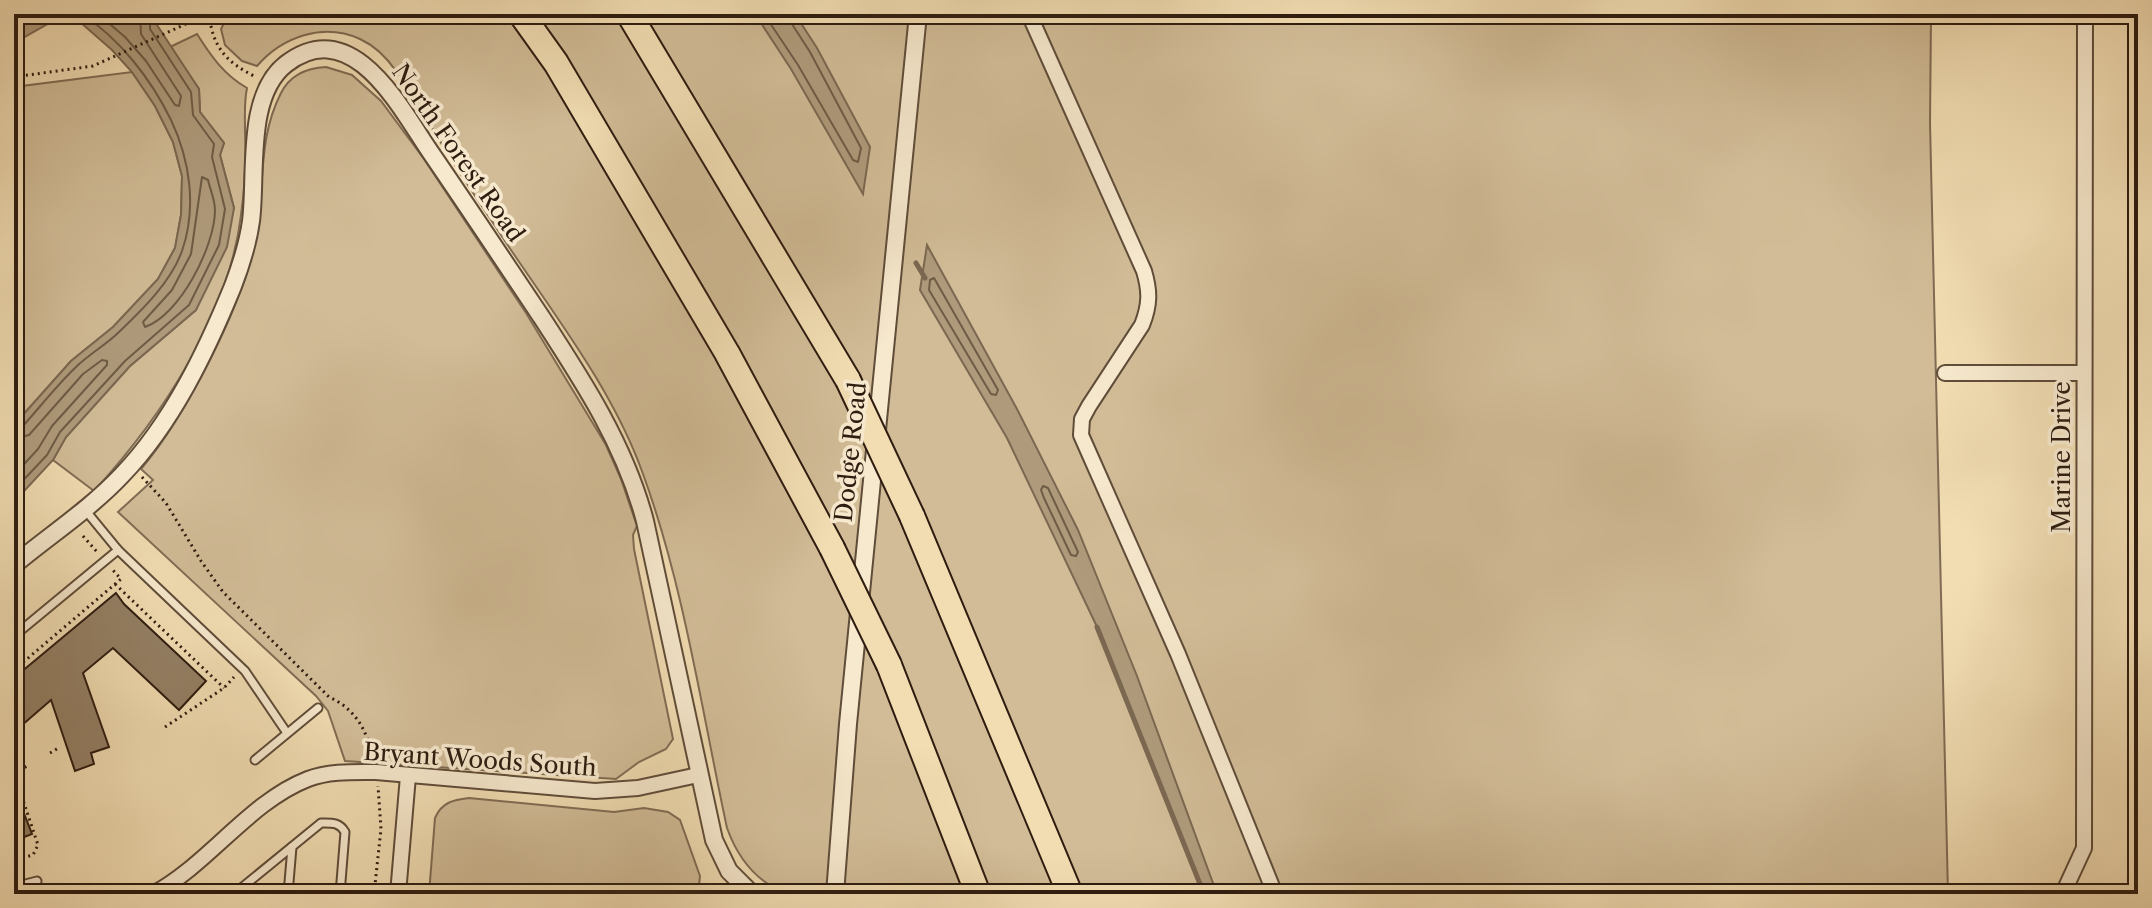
<svg xmlns="http://www.w3.org/2000/svg" width="2152" height="908" viewBox="0 0 2152 908" font-family="'Libre Caslon Text',serif">
	<rect width="100%" height="100%" fill="#f2ddb3"/>
	<filter id="stains"><feTurbulence type="fractalNoise" baseFrequency=".0025" numOctaves="4"/><feColorMatrix values="0 0 0 0 .2 0 0 0 0 .09 0 0 0 0 .02 0 0 0 .5 -.17"/></filter>
	<radialGradient id="worn" r=".72"><stop offset=".6" stop-color="#630" stop-opacity="0"/><stop offset="1" stop-color="#630" stop-opacity=".3"/></radialGradient>
	<!-- green -->
	<g fill="#d1bc97" stroke="#806c54" stroke-width="2">
		<path d="M229 14H1931L1930 123 1948 894H781L780 891C753 878 737 856 727 828 702 712 684 586 643 474 612 387 551 311 501 235 480 203 458 171 438 138 424 116 412 92 396 71 387 58 375 46 360 39 323 22 282 37 257 66L242 61 225 45 221 29Z"/>
		<path d="M197 34C211 56 224 75 247 88 244 102 245 115 245 130 246 158 245 187 241 215 229 316 161 418 94 491L53 460 66 437 129 367 196 310 234 208 220 155 224 143 200 112 199 89 170 47Z"/>
		<path d="M326 67 352 75 381 101 424 159 526 313 606 445 621 479 637 526 633 535 634 549 673 739 666 749 639 762 616 779 345 761 328 711 316 696 118 512 153 480 141 469C186 416 247 299 257 230 265 181 258 138 281 93 290 75 306 68 326 67Z"/>
		<path d="M132 72 155 106 173 142 182 176 181 215 175 248 158 279 113 327 71 361 14 425V87Z"/>
		<path d="M469 798 614 812 644 808 668 812 680 820 700 876 698 894H429L435 818C442 802 453 800 469 798Z"/>
	</g>
	<!-- water -->
	<g fill="#af9b7c" stroke="#7b6851" stroke-width="2">
		<path d="M14 14H157V25L199 89 200 112 224 143 220 155 234 208 227 247 196 310 130 366 66 437 53 460 14 502V425L71 361 113 327 158 279 175 248 181 215 182 176 173 142 155 106 132 72 112 50 80 22 53 21 14 43Z"/>
		<path d="M755 14H795L817 48 870 147 863 194 791 69Z"/>
		<path d="M927 245 1017 409 1078 530 1137 676 1217 894H1204L1099 631 1007 438 920 290Z"/>
	</g>
	<g fill="none" stroke-linecap="round" stroke-linejoin="round">
		<!-- shore -->
		<g stroke="#6e5c46" stroke-width="2">
			<path d="M98 14 125 37 146 61 175 105 179 106 181 96 141 34 140 14"/>
			<path d="M764 14 798 65 853 160 858 162 861 148 810 52 790 21 789 14"/>
			<path d="M202 177 208 180C210 189 215 200 215 210 215 246 180 315 145 327L143 322 172 290 191 254Z"/>
			<path d="M934 278 998 390 996 395 991 394 929 290 930 280Z"/>
			<path d="M14 429 23 426C40 407 57 385 76 367 89 354 106 345 119 332 142 310 171 282 182 251 197 208 190 160 171 120 151 79 120 39 82 14"/>
			<path d="M14 439 29 435 83 374 102 360 107 361V365L52 426 38 449 14 475"/>
			<path d="M1043 486 1048 488 1078 552 1076 556 1071 555 1044 498 1041 490Z"/>
			<path d="M14 490 47 455 60 432 125 361 189 305 219 245 225 209 212 157 214 144 193 115 191 92 150 29V14"/>
		</g>
		<!-- stream -->
		<g stroke="#7b6851" stroke-width="5">
			<path d="M916 263 925 278"/>
			<path d="M1097 627 1204 894"/>
		</g>
	</g>
	<!-- building -->
	<g fill="#948065" stroke="#2e1c10" stroke-width="2">
		<path d="M116 593 124 604 206 681 179 710 113 648 83 673 109 747 91 753 94 764 75 771 51 700 14 732V678Z"/>
		<path d="M14 788 32 834 14 841Z"/>
	</g>
	<g fill="none" stroke-linecap="round" stroke-linejoin="round">
		<defs>
			<g id="service">
				<path d="M86 511 118 550 245 671 287 733"/>
				<path d="M14 636 118 550"/>
				<path d="M255 760 318 708"/>
				<path d="M14 887 37 881"/>
				<path d="M234 894 321 823C332 823 339 822 345 832L340 894"/>
				<path d="M288 894 292 847"/>
			</g>
			<g id="minor">
				<path d="M1029 14 1144 271C1150 291 1150 305 1142 325L1089 406 1082 419 1081 435 1178 654 1275 894"/>
				<path d="M1945 373H2084"/>
				<path d="M153 894C209 864 249 802 308 779 329 771 353 772 376 772L595 791 638 788 698 775"/>
				<path d="M398 894 408 776"/>
				<path d="M2070 894 2066 887 2084 848 2085 14"/>
			</g>
			<g id="tertiary">
				<path d="M14 565C50 535 90 509 122 475 172 423 206 352 233 286 241 265 248 243 251 221 257 175 245 96 286 64 353 13 400 108 431 153 468 207 504 261 540 315 583 381 625 445 645 521L714 840 729 871 752 894"/>
				<path d="M835 894 848 724 918 14"/>
			</g>
			<g id="motorway">
				<path d="M521 14 556 63 727 353 832 548"/>
				<path d="M629 14 848 380"/>
				<path d="M912 516 1070 894"/>
				<path d="M889 665 978 894"/>
			</g>
		</defs>
		<!-- service casing -->
		<use href="#service" stroke="#5f4c39" stroke-width="11"/>
		<!-- minor casing -->
		<use href="#minor" stroke="#5f4c39" stroke-width="18"/>
		<!-- tertiary casing -->
		<use href="#tertiary" stroke="#5f4c39" stroke-width="20"/>
		<!-- motorway casing -->
		<use href="#motorway" stroke="#2e1c10" stroke-width="28"/>
		<!-- path -->
		<g stroke="#2e1c10" stroke-width="3" stroke-dasharray="2 4" stroke-linecap="butt">
			<path d="M209 14C213 48 226 62 256 77"/>
			<path d="M14 77 93 66 208 14"/>
			<path d="M142 477 166 503 201 561 223 592 329 697C354 708 367 729 372 756"/>
			<path d="M83 536 98 553"/>
			<path d="M115 584 224 688"/>
			<path d="M14 670 121 579 111 568"/>
			<path d="M165 727 224 688 234 677"/>
			<path d="M50 753 60 747"/>
			<path d="M14 773 38 845 33 855 14 860"/>
			<path d="M14 773 29 765"/>
			<path d="M374 894 381 829 378 786"/>
		</g>
		<!-- service -->
		<use href="#service" stroke="#f7e9ce" stroke-width="7"/>
		<!-- minor -->
		<use href="#minor" stroke="#f7e9ce" stroke-width="14"/>
		<!-- tertiary -->
		<use href="#tertiary" stroke="#f7e9ce" stroke-width="16"/>
		<!-- motorway -->
		<use href="#motorway" stroke="#f2ddb3" stroke-width="24"/>
		<defs>
			<g id="motorway-bridge">
				<path d="M848 380 912 516"/>
				<path d="M832 548 889 665"/>
			</g>
		</defs>
		<!-- motorway-bridge casing -->
		<use href="#motorway-bridge" stroke="#2e1c10" stroke-width="28" stroke-linecap="butt"/>
		<!-- motorway-bridge -->
		<use href="#motorway-bridge" stroke="#f2ddb3" stroke-width="24"/>
	</g>
	<g text-anchor="middle" stroke-width="7" stroke-linejoin="round" paint-order="stroke">
		<!-- street labels -->
		<g font-size="24" fill="#2e1c10" stroke="#f7e9ce">
			<text transform="translate(458 153) rotate(55)" y="8">North Forest Road</text>
			<text transform="translate(851 452) rotate(-84)" y="8">Dodge Road</text>
			<text transform="translate(2062 457) rotate(-90)" y="8">Marine Drive</text>
			<text transform="translate(480 760) rotate(4)" y="8">Bryant Woods South</text>
		</g>
	</g>
	<!-- margin -->
	<rect width="2152" height="908" fill="none" stroke="#f2ddb3" stroke-width="48"/>
	<rect x="16" y="16" width="2120" height="876" fill="none" stroke="#2e1c10" stroke-width="4"/>
	<rect x="24" y="24" width="2104" height="860" fill="none" stroke="#2e1c10" stroke-width="2"/>
	<rect width="100%" height="100%" filter="url(#stains)"/>
	<rect width="100%" height="100%" fill="url(#worn)"/>
</svg>
